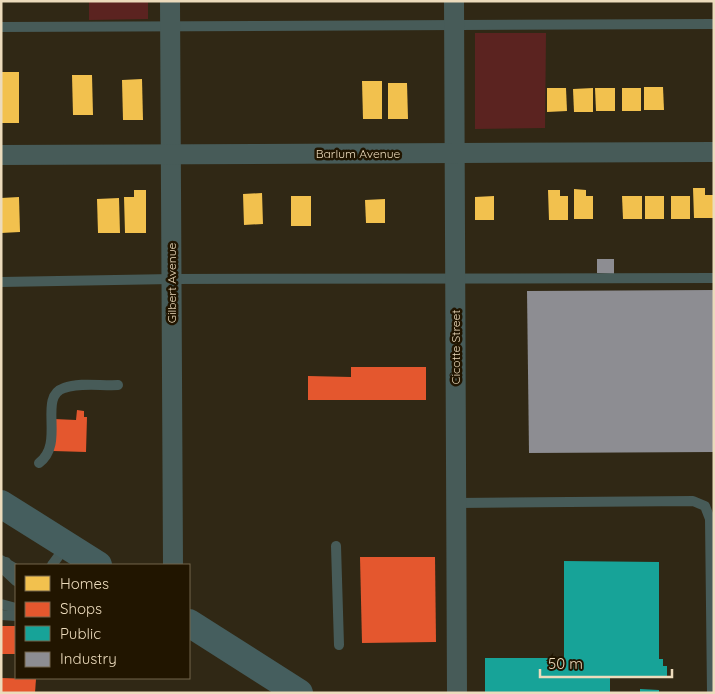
<svg xmlns="http://www.w3.org/2000/svg" width="715" height="694" viewBox="0 0 715 694" font-family="Quicksand,sans-serif">
	<rect width="100%" height="100%" fill="#302815"/>
	<!-- green -->
	<g fill="#5b2320">
		<path d="M89 1H148V19L89 20Z"/>
		<path d="M475 33H546L545 128 475 129Z"/>
	</g>
	<!-- homes -->
	<g fill="#f2c14e">
		<rect x="1" y="72" width="18" height="51"/>
		<path d="M72 75H92L93 115H73Z"/>
		<path d="M142 79 143 120H123L122 80Z"/>
		<path d="M362 81H382V119H363Z"/>
		<path d="M388 83H407L408 119H388Z"/>
		<path d="M644 87H663L664 110H644Z"/>
		<path d="M547 88H566L567 111 547 112Z"/>
		<path d="M593 88V112H574L573 89Z"/>
		<path d="M595 88H615V111H596Z"/>
		<rect x="622" y="88" width="19" height="23"/>
		<path d="M693 188H705V195H713V218H694Z"/>
		<path d="M574 189 586 190V196H593V219H574Z"/>
		<path d="M134 190H146V233H125L124 197H134Z"/>
		<path d="M548 190H560V196H568V220H549Z"/>
		<path d="M262 193 263 224 244 225 243 194Z"/>
		<rect x="291" y="196" width="20" height="30"/>
		<path d="M494 196V220H475V197Z"/>
		<path d="M622 196H642V219H623Z"/>
		<rect x="645" y="196" width="19" height="23"/>
		<rect x="671" y="196" width="19" height="23"/>
		<path d="M19 197 20 232 1 233V198Z"/>
		<path d="M119 198 120 233H98L97 199Z"/>
		<path d="M385 199V223H366L365 200Z"/>
	</g>
	<!-- shops -->
	<g fill="#e4572e">
		<path d="M351 367H426V400H308V376L351 377Z"/>
		<path d="M77 410 84 411V417H87L86 452 53 451 54 419 76 420Z"/>
		<path d="M360 557H435L436 642 362 643Z"/>
		<rect x="1" y="626" width="15" height="28"/>
		<path d="M1 678 36 679 35 693H1Z"/>
	</g>
	<!-- public -->
	<g fill="#17a398">
		<path d="M564 561 659 562V659H663V666H667V678L610 677V693H485V658H564Z"/>
		<path d="M640 689 659 690V693H640Z"/>
	</g>
	<!-- industry -->
	<g fill="#8d8d92">
		<path d="M597 259H614V274L597 273Z"/>
		<path d="M714 290V452L529 453 527 291Z"/>
	</g>
	<g fill="none" stroke-linecap="round" stroke-linejoin="round">
		<!-- service -->
		<g stroke="#475b58" stroke-width="10">
			<path d="M1 27 714 24"/>
			<path d="M1 282 172 279 714 278"/>
			<path d="M39 463C66 443 37 397 64 388 80 382 101 386 118 385"/>
			<path d="M457 503 693 501 705 506 710 519 712 693"/>
			<path d="M336 546 339 645"/>
			<path d="M1 560 16 569"/>
			<path d="M6 562 2 568 16 581"/>
			<path d="M52 565 66 546"/>
			<path d="M1 604 16 608"/>
			<path d="M1 615 16 616"/>
		</g>
		<!-- minor -->
		<g stroke="#475b58" stroke-width="20">
			<path d="M170 1 173 565"/>
			<path d="M454 1 457 693"/>
			<path d="M1 155 714 152"/>
		</g>
		<!-- primary -->
		<g stroke="#455e5e" stroke-width="28">
			<path d="M1 504 98 565"/>
			<path d="M189 623 299 693"/>
		</g>
	</g>
	<g text-anchor="middle" stroke-width="5" stroke-linejoin="round" paint-order="stroke">
		<!-- street labels -->
		<g font-size="12" fill="#ecdbbc" stroke="#211500">
			<text x="358" y="158">Barlum Avenue</text>
			<text transform="translate(172 283) rotate(-90)" y="4">Gilbert Avenue</text>
			<text transform="translate(456 347) rotate(-90)" y="4">Cicotte Street</text>
		</g>
	</g>
	<!-- border -->
	<rect width="715" height="694" fill="none" stroke="#ecdbbc" stroke-width="5"/>
	<!-- legend -->
	<rect x="15" y="564" width="175" height="115" fill="#211500" stroke="#72644b"/>
	<rect x="25" y="576" width="25" height="15" fill="#f2c14e" stroke="#72644b"/>
	<text x="60" y="589" font-size="15" fill="#ecdbbc">Homes</text>
	<rect x="25" y="602" width="25" height="15" fill="#e4572e" stroke="#72644b"/>
	<text x="60" y="614" font-size="15" fill="#ecdbbc">Shops</text>
	<rect x="25" y="626" width="25" height="15" fill="#17a398" stroke="#72644b"/>
	<text x="60" y="639" font-size="15" fill="#ecdbbc">Public</text>
	<rect x="25" y="652" width="25" height="15" fill="#8d8d92" stroke="#72644b"/>
	<text x="60" y="664" font-size="15" fill="#ecdbbc">Industry</text>
	<!-- scale -->
	<path d="M540 669v8h132v-8" fill="none" stroke="#ecdbbc" stroke-width="2.5"/>
	<text x="548" y="669" font-size="15" fill="#ecdbbc" stroke="#211500" stroke-width="4" paint-order="stroke">50 m</text>
</svg>
